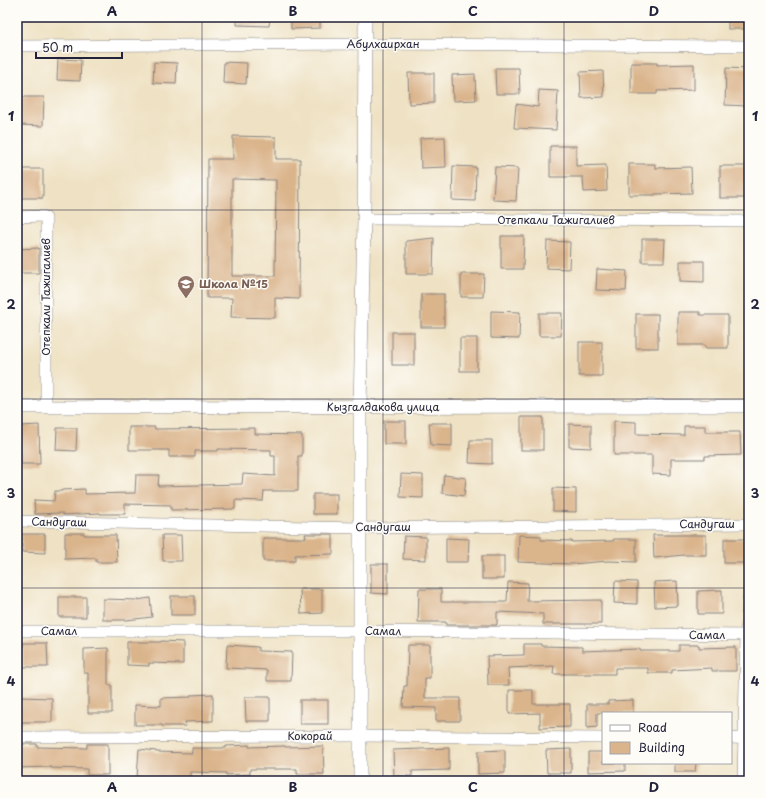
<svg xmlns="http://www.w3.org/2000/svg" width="766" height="798" viewBox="0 0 766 798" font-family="'Playpen Sans',sans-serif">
	<rect width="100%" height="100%" fill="#fdfcf7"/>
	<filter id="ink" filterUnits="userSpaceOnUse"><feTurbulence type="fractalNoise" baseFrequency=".025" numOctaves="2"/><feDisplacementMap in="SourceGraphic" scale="8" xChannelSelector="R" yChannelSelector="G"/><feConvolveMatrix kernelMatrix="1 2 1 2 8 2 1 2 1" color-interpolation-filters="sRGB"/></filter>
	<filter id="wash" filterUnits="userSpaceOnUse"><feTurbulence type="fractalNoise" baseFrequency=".012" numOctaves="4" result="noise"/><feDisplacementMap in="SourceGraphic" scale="16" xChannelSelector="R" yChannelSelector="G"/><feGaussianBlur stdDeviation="0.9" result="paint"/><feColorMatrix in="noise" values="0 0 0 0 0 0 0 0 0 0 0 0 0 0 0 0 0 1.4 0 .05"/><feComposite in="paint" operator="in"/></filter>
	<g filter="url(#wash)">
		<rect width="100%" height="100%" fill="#efe2c4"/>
		<g id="blocks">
			<!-- building -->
			<g fill="#dab48b" fill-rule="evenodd">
				<path d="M237 17H270L269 26 237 25Z"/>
				<path d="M291 17H320V28L291 29Z"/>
				<rect x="728" y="17" width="21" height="12"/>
				<path d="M58 59 81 60 80 81 57 80Z"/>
				<path d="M154 62 177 63 176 84 153 83Z"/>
				<path d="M224 62 247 63 246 84 223 83Z"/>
				<path d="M631 63H657V65L694 64V90L657 91V94H631Z"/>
				<path d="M495 68H519L520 94H496Z"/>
				<path d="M726 68 749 69 748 106 725 105Z"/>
				<path d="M603 71 604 97 581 98 580 72Z"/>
				<path d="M408 73H434V103L409 104Z"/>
				<path d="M475 74 476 100 453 101 452 75Z"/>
				<path d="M539 90 558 91 556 130 514 128 516 104 538 107Z"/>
				<path d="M20 97H44L43 126 19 125Z"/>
				<path d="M233 136 276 137V159H300L299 299 275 298V318L231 317 232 298H207L208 159H233ZM232 179 276 180 275 276H232Z"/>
				<path d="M445 137 446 167 421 168 420 138Z"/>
				<path d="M550 146H576V166L606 165 607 191 584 192 583 177H550Z"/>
				<path d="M629 164H655V168L691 167 692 193 655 194V195H629Z"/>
				<path d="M453 166 476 167 475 201 452 200Z"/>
				<rect x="720" y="166" width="26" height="32"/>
				<path d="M495 167 518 168 516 201 493 200Z"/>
				<path d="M19 169H43V198H18Z"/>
				<path d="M501 236H524L523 269H501Z"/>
				<path d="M434 238 433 274H406V241Z"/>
				<path d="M642 239H665L664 262H642Z"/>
				<path d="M547 241 570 242 569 269 546 268Z"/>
				<path d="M39 248V273H17V249Z"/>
				<path d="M680 261H704V282L680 281Z"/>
				<path d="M597 269 627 271 626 291 596 290Z"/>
				<path d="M461 274H484L483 297H461Z"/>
				<rect x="421" y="294" width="23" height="33"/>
				<path d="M491 311 520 312 519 339 491 338Z"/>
				<path d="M678 312H700V315H728V348H705V345H678Z"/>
				<path d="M539 313H562L561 336H539Z"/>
				<rect x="636" y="314" width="22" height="34"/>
				<rect x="392" y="332" width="22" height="33"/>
				<rect x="460" y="338" width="17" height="33"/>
				<rect x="579" y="342" width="23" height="34"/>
				<rect x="521" y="417" width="22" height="33"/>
				<rect x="384" y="421" width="22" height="23"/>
				<path d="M614 421 636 422V434L684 435V426H705V432H740L741 455 705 456V459H671V475L652 474V455H614Z"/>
				<path d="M429 423H452V446L431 445Z"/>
				<path d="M569 424 591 425V448L569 447Z"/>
				<path d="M39 425 40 464H21L20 426Z"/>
				<path d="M129 427H155V429L255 428V434L302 435V456H298V491H264L263 501 235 500V509L171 510V505L125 504V514H100V513L63 515V513L35 514 34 500 54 501 55 491H62V490L85 489V494L135 493 136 475H159L158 486 242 484 243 474 275 476V456H271V450L218 449V451H195V457H169V450H129Z"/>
				<path d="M57 428H77L76 451 56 450Z"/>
				<path d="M470 440H492V464L469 463Z"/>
				<path d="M401 474 423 475V498L400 497Z"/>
				<path d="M444 475 466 478 464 496 442 493Z"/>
				<path d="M553 488 576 489V512L553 511Z"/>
				<rect x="313" y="494" width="24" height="20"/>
				<path d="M65 533H84V535H116L117 562H96V558L65 559Z"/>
				<path d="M22 534H45V553L22 552Z"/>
				<path d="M305 534H333V554L295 555V561H263V538H306Z"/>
				<path d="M162 535H181L182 561H163Z"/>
				<path d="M519 535 541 536V540L572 541V542L613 541 614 539H636V562L608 561 572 564 518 562Z"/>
				<path d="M653 535H706V555H684L654 558Z"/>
				<path d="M404 536 426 537V560L403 559Z"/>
				<path d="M446 538 469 539 468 562H446Z"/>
				<rect x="724" y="539" width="24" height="24"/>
				<rect x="482" y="556" width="22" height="23"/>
				<path d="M371 564H388V594L371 593Z"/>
				<path d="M615 581 637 582V604L614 603Z"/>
				<path d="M677 581 678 606 655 607 654 582Z"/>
				<path d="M508 582 528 583 527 601 601 600V624H543V614L497 612V625H446V622H418L419 589H441V602H507Z"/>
				<path d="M300 589H322V613L301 614Z"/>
				<path d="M722 590V614H698V591Z"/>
				<rect x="171" y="596" width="24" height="19"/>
				<rect x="59" y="597" width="27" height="20"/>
				<path d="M150 598 152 617 127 620H103V599L137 600Z"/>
				<path d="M161 641 183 642V664L149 663V666L127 665V642H161Z"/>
				<path d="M23 643H47L48 667H23Z"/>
				<path d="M524 644H541V646L582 647V651L640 649V651H679V645H699V648L736 647V671H712V668L672 670V673H648V668H615V674H553L554 666 508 668 509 685H488L487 656 524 655Z"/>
				<path d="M227 645 258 647V651L292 652 291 681H267V670L226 668Z"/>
				<path d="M408 645H430V678H425V698H460V721H436V708L403 707 404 686H407Z"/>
				<path d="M108 648V685H112V713H88V673H84V649Z"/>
				<path d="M509 690H533V704H570V727L540 728V713L509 714Z"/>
				<path d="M213 694V721L185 722 186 726H162V725H135V705L161 706V698L191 697V695Z"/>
				<path d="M19 697 52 698V722H19Z"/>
				<path d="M245 697H270V721H246Z"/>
				<rect x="300" y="700" width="28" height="24"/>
				<path d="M633 700V713H597V727L587 728V704H608V701Z"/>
				<path d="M17 744H37V747L87 748V744H108V775H87V769L51 768V767L17 768Z"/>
				<path d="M249 745V747L285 746V747L323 746 324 774H297V769H250V774L226 775V773L190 772V778L137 777 139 749 156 751V752L192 753V748H226V746Z"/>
				<path d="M449 748V770L412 771V776H394L393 750Z"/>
				<path d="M571 749V773H547L546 750Z"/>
				<path d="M505 750V773L478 774V751Z"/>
				<path d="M588 752H603V763H625V771L588 772Z"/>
				<path d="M675 763H696L695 772H675Z"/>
			</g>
		</g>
	</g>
	<g filter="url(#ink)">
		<use href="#blocks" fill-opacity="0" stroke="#888280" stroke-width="1"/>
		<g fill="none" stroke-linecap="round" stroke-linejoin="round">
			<defs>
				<g id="minor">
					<path d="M17 46 365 44 749 46"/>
					<path d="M17 217 43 216 46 218V407"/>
					<path d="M364 219 749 221"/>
					<path d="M17 521 360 528 749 524"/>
					<path d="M17 631H360L749 635"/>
					<path d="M17 737 360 736 603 738"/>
					<path d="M731 738 749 739"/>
					<path d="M743 781 746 635 749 593"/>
				</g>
				<g id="tertiary">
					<path d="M17 407 749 406"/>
					<path d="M360 781V407L364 219 365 17"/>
				</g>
			</defs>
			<!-- minor casing -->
			<use href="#minor" stroke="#888280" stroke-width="12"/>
			<!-- tertiary casing -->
			<use href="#tertiary" stroke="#888280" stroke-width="14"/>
			<!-- minor -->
			<use href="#minor" stroke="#fff" stroke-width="11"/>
			<!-- tertiary -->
			<use href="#tertiary" stroke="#fff" stroke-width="13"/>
		</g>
	</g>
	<!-- grid -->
	<path fill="none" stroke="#22223b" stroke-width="1" stroke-opacity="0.55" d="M202 17V781M383 17V781M564 17V781M17 210H749M17 399H749M17 588H749"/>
	<!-- icons -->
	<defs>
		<symbol id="school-pin" viewBox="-11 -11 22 30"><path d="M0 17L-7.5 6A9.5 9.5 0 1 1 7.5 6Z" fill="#8d6e63" stroke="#fdfcf7"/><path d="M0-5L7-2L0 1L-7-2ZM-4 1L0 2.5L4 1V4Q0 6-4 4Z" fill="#fff"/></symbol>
	</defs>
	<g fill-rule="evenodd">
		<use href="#school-pin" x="176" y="274" width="20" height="27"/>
	</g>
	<g text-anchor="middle" stroke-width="3" stroke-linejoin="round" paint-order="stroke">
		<!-- street labels -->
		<g font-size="11" fill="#22223b" stroke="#fdfcf7">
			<text x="383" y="48">Абулхаирхан</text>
			<text x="556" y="224">Отепкали Тажигалиев</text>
			<text transform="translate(46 297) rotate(-90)" y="4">Отепкали Тажигалиев</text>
			<text x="383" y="411">Кызгалдакова улица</text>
			<text transform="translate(59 522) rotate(1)" y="4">Сандугаш</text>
			<text x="707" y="528">Сандугаш</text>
			<text x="383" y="531">Сандугаш</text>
			<text x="59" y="635">Самал</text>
			<text transform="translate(383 631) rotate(1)" y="4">Самал</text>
			<text x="707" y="639">Самал</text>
			<text x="310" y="740">Кокорай</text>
		</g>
		<!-- education labels -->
		<g font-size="11" font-weight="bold" fill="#785e54" stroke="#fdfcf7" text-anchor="start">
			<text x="199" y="288">Школа №15</text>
		</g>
	</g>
	<!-- margin -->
	<rect width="766" height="798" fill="none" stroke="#fdfcf7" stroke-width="44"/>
	<!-- legend -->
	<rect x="602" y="712" width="130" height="52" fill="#fdfcf7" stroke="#a5a5ac"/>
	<rect x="610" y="725" width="20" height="6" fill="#ffffff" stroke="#a5a5ac"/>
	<text x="638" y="732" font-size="12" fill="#22223b">Road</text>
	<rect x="610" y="742" width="20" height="12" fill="#dab48b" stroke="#a5a5ac"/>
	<text x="638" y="752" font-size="12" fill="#22223b">Building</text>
	<!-- scale -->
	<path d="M36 52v6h86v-6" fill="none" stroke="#22223b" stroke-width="2"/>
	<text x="42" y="52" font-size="12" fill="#22223b" stroke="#fdfcf7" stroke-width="3" paint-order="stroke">50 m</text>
	<rect x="22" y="22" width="722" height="754" fill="none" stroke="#22223b" stroke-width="1.5"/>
	<g font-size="13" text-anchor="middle" font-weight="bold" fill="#22223b">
		<text x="112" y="16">A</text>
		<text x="293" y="16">B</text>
		<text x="473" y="16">C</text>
		<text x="654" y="16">D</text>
		<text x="11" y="121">1</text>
		<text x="755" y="121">1</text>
		<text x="11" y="309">2</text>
		<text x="755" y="309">2</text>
		<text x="11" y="498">3</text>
		<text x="755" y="498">3</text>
		<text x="11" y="686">4</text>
		<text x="755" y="686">4</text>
		<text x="112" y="792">A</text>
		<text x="293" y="792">B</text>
		<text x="473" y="792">C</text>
		<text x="654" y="792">D</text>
	</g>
</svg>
